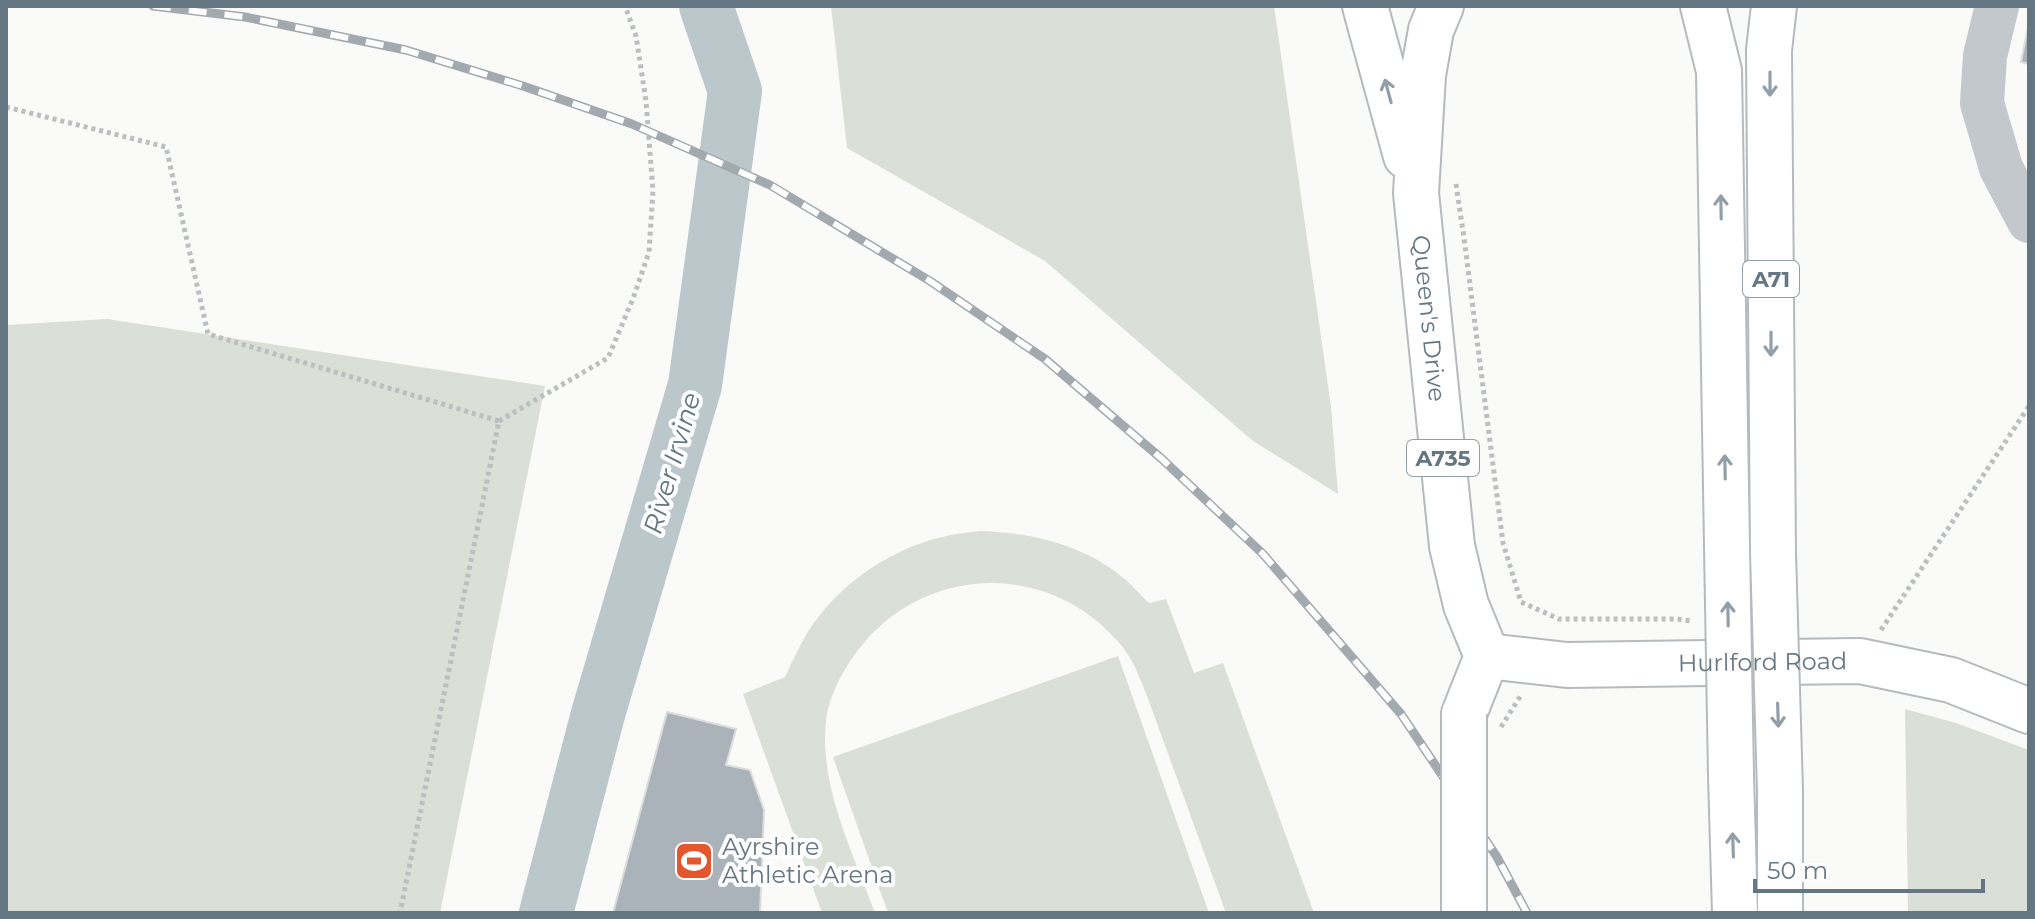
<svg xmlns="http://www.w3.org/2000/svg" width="2035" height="919" viewBox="0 0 2035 919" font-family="Montserrat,sans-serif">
	<rect width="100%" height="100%" fill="#fafaf8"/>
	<!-- green -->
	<g fill="#dadfd7">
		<path d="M831 6H1274L1331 407 1338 494 1253 441 1045 261 847 148Z"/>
		<path d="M107 319 545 386 440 913H6V325Z"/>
		<path d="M981 531C1031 533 1082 544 1122 577 1132 584 1140 595 1149 603L1166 599 1194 673 1223 663 1314 913H1226L1146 693C1139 677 1133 659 1121 645 1052 562 930 563 862 645 845 666 829 694 826 721 819 787 853 852 875 913H822L743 694 785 677C792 662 799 647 807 633 838 584 893 546 951 535 960 533 971 532 981 531Z"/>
		<path d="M1118 656 1209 913H888L833 757Z"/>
		<path d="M1905 709 1956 723 2029 750V913H1908Z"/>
	</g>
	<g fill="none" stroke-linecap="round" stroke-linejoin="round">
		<!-- river -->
		<path stroke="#bbc7cb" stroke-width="54" d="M546 913 598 714 695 385 735 91 706 6"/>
	</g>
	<!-- building -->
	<g fill="#aab3b9" stroke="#dcdcda" stroke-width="2">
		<path d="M2029 22V64L2021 62Z"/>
		<path d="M667 712 736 729 726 765 750 770 764 810 760 913H613Z"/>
	</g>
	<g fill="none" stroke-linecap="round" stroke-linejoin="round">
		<defs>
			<g id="major">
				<path d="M1365 6 1406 156"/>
				<path id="s1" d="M1441 6 1431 30 1423 75 1416 193 1452 546 1466 605 1487 656 1464 714"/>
				<path d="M1703 6 1719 71 1727 545"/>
				<path d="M1773 553 1769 50 1774 6"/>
				<path id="s2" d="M1487 656 1567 665 1860 661 1951 680 2029 711"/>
				<path d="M1731 776 1735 913"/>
				<path d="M1780 791V913"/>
			</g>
		</defs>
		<!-- major casing -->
		<use href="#major" stroke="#b5babe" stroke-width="48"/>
		<!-- path -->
		<g stroke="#bbbfc2" stroke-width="5" stroke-dasharray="4 4" stroke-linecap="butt">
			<path d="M6 107 166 147 208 334 499 421 400 913"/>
			<path d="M1456 184 1464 238 1503 543 1521 602 1559 619H1677L1691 621"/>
			<path d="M499 421 608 358 634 296 649 252 653 191 646 101 636 36 625 6"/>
			<path d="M1881 630 2029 406"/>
			<path d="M1501 727 1521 695"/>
		</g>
		<!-- minor -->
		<path stroke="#c3c8cc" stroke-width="44" d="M1997 6 1985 56 1982 103 2001 168 2029 221"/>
		<!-- major -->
		<use href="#major" stroke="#fff" stroke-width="44"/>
		<defs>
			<path id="rail" d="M153 6 245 17 406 50 523 86 632 124 770 185 930 281 1045 359 1162 459 1263 554 1401 714 1497 857 1527 913"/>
		</defs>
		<!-- rail casing -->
		<use href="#rail" stroke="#a2aab0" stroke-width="9"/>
		<!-- rail -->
		<use href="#rail" stroke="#fff" stroke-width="6" stroke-dasharray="18" stroke-linecap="butt"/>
		<defs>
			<g id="major-bridge">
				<path d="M1727 545 1731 776"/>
				<path d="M1773 553 1780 791"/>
				<path d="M1464 913V714"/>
			</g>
		</defs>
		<!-- major-bridge casing -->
		<use href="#major-bridge" stroke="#b5babe" stroke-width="48" stroke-linecap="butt"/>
		<!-- major-bridge -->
		<use href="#major-bridge" stroke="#fff" stroke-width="44"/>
	</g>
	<!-- one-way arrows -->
	<defs><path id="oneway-shaft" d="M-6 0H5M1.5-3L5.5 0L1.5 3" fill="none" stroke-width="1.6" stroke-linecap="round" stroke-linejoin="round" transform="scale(2)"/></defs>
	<g stroke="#939fa8">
		<use href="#oneway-shaft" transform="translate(1770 84) rotate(90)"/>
		<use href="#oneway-shaft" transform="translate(1388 91) rotate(-105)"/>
		<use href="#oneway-shaft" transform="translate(1721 207) rotate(-91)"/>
		<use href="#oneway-shaft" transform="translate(1771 344) rotate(90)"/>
		<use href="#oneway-shaft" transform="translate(1725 467) rotate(-91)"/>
		<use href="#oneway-shaft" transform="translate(1728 614) rotate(-91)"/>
		<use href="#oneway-shaft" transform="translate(1778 715) rotate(88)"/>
		<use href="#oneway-shaft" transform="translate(1733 845) rotate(-92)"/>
	</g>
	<!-- icons -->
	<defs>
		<symbol id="stadium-square" viewBox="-11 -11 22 22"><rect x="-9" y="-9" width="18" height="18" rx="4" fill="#e4572e" stroke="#fff"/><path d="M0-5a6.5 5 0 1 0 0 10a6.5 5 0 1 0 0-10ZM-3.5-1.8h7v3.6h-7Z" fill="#fff"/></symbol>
	</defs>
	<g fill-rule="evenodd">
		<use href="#stadium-square" x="672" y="839" width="44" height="44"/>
	</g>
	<g text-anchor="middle" stroke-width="8" stroke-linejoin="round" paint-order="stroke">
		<!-- shield labels -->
		<g fill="#fff" stroke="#939fa8" stroke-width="2">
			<rect x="1743" y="261" width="56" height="36" rx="6"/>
			<rect x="1407" y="440" width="72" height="36" rx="6"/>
		</g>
		<g font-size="22" font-weight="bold" fill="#657683">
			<text x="1771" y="287">A71</text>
			<text x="1443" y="466">A735</text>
		</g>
		<!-- street labels -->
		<g font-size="24" fill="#657683" stroke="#fff">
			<text dy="8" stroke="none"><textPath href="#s1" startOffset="316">Queen's Drive</textPath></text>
			<text dy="8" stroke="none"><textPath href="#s2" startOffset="276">Hurlford Road</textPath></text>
		</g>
		<!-- poi labels -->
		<g font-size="24" fill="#657683" stroke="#fff" text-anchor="start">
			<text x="722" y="855">Ayrshire<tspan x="722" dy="28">Athletic Arena</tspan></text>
		</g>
		<!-- water labels -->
		<g font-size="26" font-style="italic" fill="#60757c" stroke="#fff">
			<text transform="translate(672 463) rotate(-74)" y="9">River Irvine</text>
		</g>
	</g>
	<!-- border -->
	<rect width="2035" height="919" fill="none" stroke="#657683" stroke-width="16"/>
	<!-- scale -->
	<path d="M1755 879v12h228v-12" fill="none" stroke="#657683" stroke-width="4"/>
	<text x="1767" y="879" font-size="24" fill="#657683" stroke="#ffffff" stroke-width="6" paint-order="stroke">50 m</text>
</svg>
